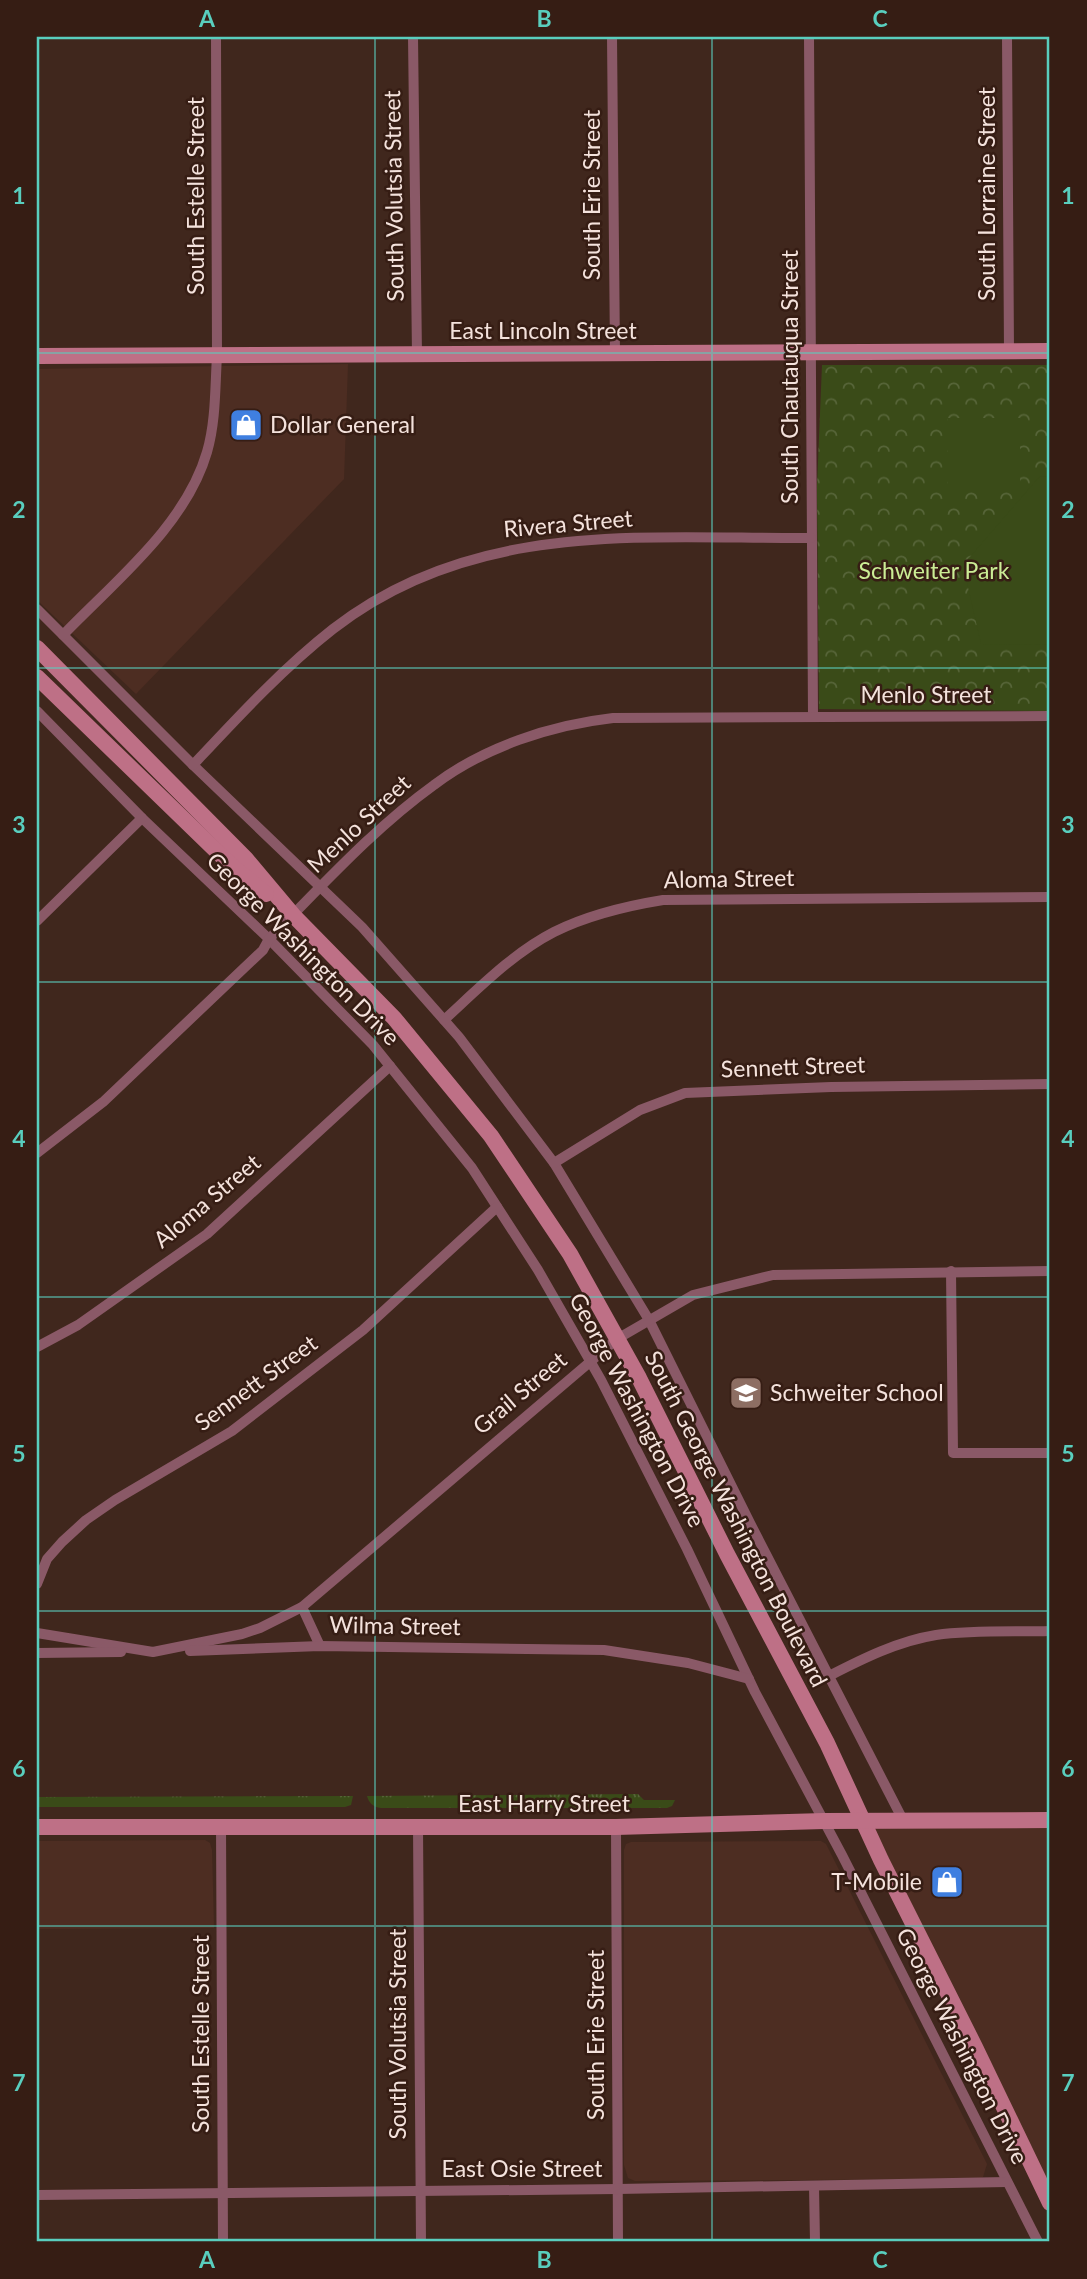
<svg xmlns="http://www.w3.org/2000/svg" width="1087" height="2279" viewBox="0 0 1087 2279" font-family="Lato,sans-serif">
	<defs>
		<pattern id="grass-tufts" width="24" height="20" patternUnits="userSpaceOnUse" patternTransform="scale(1.75)"><rect width="24" height="20" fill="#3a4b18"/><path d="M3 7l-1-3M5 7V3M7 7l1-3M15 17l-1-3M17 17v-4M19 17l1-3" fill="none" stroke="#576539"/></pattern>
		<pattern id="park-crowns" width="20" height="18" patternUnits="userSpaceOnUse" patternTransform="scale(1.75)"><rect width="20" height="18" fill="#3a4b18"/><path d="M2 6a3 3 0 1 1 6 0M12 15a3 3 0 1 1 6 0" fill="none" stroke="#576539"/></pattern>
	</defs>
	<rect width="100%" height="100%" fill="#40271d"/>
	<!-- built -->
	<g fill="#4d2d22">
		<path d="M348 364 344 479 136 694 37 600V369Z"/>
		<path d="M1050 1819V2203L862 1820Z"/>
		<path d="M205 1840 210 1843 212 1850 214 1928 37 1929V1841Z"/>
		<path d="M821 1841 826 1844 987 2164 983 2177 978 2179 635 2181 628 2178 624 2165V1850L626 1844 631 1842Z"/>
	</g>
	<!-- grass -->
	<g fill="url(#grass-tufts)">
		<path d="M638 1794 644 1800H675L672 1806 667 1808H381C373 1807 369 1803 367 1796Z"/>
		<path d="M353 1796 351 1805 345 1807H37V1797Z"/>
	</g>
	<!-- park -->
	<path fill="url(#park-crowns)" d="M822 365H1050V711L819 709 817 486Z"/>
	<!-- garden -->
	<g fill="#3a4b18">
		<rect x="948" y="418" width="72" height="67"/>
		<path d="M1040 476 1050 477V645L981 644 963 565Z"/>
	</g>
	<g fill="none" stroke-linecap="round" stroke-linejoin="round">
		<!-- street -->
		<g stroke="#8a5967" stroke-width="10">
			<path d="M413 37 417 355"/>
			<path d="M612 37 615 354"/>
			<path d="M809 37 813 716"/>
			<path d="M1007 37 1009 351"/>
			<path d="M37 609 193 765 362 927 459 1037 554 1163 649 1320 750 1523 903 1820"/>
			<path d="M63 635C115 581 186 525 207 452 216 421 215 387 217 356L216 37"/>
			<path d="M37 711 142 818 269 939 373 1045 472 1168 538 1270 601 1380 687 1549 755 1692 842 1855 1038 2242"/>
			<path d="M193 765C237 718 282 669 333 629 474 519 644 539 811 538"/>
			<path d="M37 921 142 818"/>
			<path d="M444 1020C478 989 513 953 554 932 588 915 626 906 663 900L1050 897"/>
			<path d="M37 1153 103 1102 263 950 269 939C322 886 373 829 434 785 484 747 551 725 613 718L1050 716"/>
			<path d="M554 1163 640 1110 685 1093 831 1087 1050 1084"/>
			<path d="M951 1271 953 1453H1050"/>
			<path d="M37 1347 78 1325 207 1234 390 1066"/>
			<path d="M37 1584 47 1559 62 1542 86 1520 115 1500 232 1431 363 1330 497 1207"/>
			<path d="M302 1607 320 1646"/>
			<path d="M37 1633 153 1652 242 1634 260 1628 302 1607 617 1339 693 1295 773 1275 1050 1271"/>
			<path d="M190 1651 320 1646 604 1650 688 1663 749 1679"/>
			<path d="M37 1653 121 1652"/>
			<path d="M829 1676C862 1659 898 1641 936 1635 973 1630 1012 1632 1050 1631"/>
			<path d="M221 1825 223 2242"/>
			<path d="M418 1826 421 2242"/>
			<path d="M616 1827 618 2242"/>
			<path d="M814 2186 815 2242"/>
			<path d="M37 2195 618 2189 1007 2182"/>
		</g>
		<!-- secondary -->
		<g stroke="#be7086" stroke-width="16">
			<path d="M37 356 1050 351"/>
			<path d="M37 648 246 859 293 915 394 1018 491 1136 570 1254 639 1378 727 1554 827 1743 881 1860 975 2047 1050 2203"/>
			<path d="M37 677 233 867 266 894"/>
			<path d="M37 1827H616L824 1821 1050 1820"/>
		</g>
	</g>
	<!-- grid -->
	<path fill="none" stroke="#59cebe" stroke-width="2" stroke-opacity="0.55" d="M375 37V2242M712 37V2242M37 353H1050M37 668H1050M37 982H1050M37 1297H1050M37 1611H1050M37 1926H1050"/>
	<!-- icons -->
	<defs>
		<symbol id="shop-square" viewBox="-11 -11 22 22"><rect x="-9" y="-9" width="18" height="18" rx="4" fill="#3f7fe0" stroke="#361d14"/><path d="M-5-2.5h2.3a2.7 3.5 0 0 1 5.4 0H5L5.5 6h-11ZM-1.5-2.5h3a1.5 2.3 0 0 0-3 0Z" fill="#fff"/></symbol>
		<symbol id="school-square" viewBox="-11 -11 22 22"><rect x="-9" y="-9" width="18" height="18" rx="4" fill="#8d6e63" stroke="#361d14"/><path d="M0-5L7-2L0 1L-7-2ZM-4 1L0 2.5L4 1V4Q0 6-4 4Z" fill="#fff"/></symbol>
	</defs>
	<g fill-rule="evenodd">
		<use href="#shop-square" x="227" y="406" width="38" height="38"/>
		<use href="#school-square" x="727" y="1374" width="38" height="38"/>
		<use href="#shop-square" x="928" y="1863" width="38" height="38"/>
	</g>
	<g text-anchor="middle" stroke-width="5" stroke-linejoin="round" paint-order="stroke">
		<!-- street labels -->
		<g font-size="23" fill="#f4e2dc" stroke="#361d14">
			<text transform="translate(987 194) rotate(-90)" y="8">South Lorraine Street</text>
			<text transform="translate(592 195) rotate(-90)" y="8">South Erie Street</text>
			<text transform="translate(196 196) rotate(-90)" y="8">South Estelle Street</text>
			<text transform="translate(394 196) rotate(-91)" y="8">South Volutsia Street</text>
			<text x="543" y="339">East Lincoln Street</text>
			<text transform="translate(790 377) rotate(-90)" y="8">South Chautauqua Street</text>
			<text transform="translate(568 524) rotate(-5)" y="8">Rivera Street</text>
			<text x="926" y="703">Menlo Street</text>
			<text transform="translate(359 824) rotate(-43)" y="8">Menlo Street</text>
			<text transform="translate(729 879) rotate(-1)" y="8">Aloma Street</text>
			<text transform="translate(303 949) rotate(45)" y="8">George Washington Drive</text>
			<text transform="translate(793 1067) rotate(-2)" y="8">Sennett Street</text>
			<text transform="translate(207 1201) rotate(-40)" y="8">Aloma Street</text>
			<text transform="translate(256 1383) rotate(-36)" y="8">Sennett Street</text>
			<text transform="translate(520 1393) rotate(-40)" y="8">Grail Street</text>
			<text transform="translate(637 1410) rotate(62)" y="8">George Washington Drive</text>
			<text transform="translate(736 1519) rotate(63)" y="8">South George Washington Boulevard</text>
			<text transform="translate(395 1626) rotate(1)" y="8">Wilma Street</text>
			<text x="544" y="1812">East Harry Street</text>
			<text transform="translate(201 2034) rotate(-90)" y="8">South Estelle Street</text>
			<text transform="translate(398 2034) rotate(-90)" y="8">South Volutsia Street</text>
			<text transform="translate(596 2035) rotate(-90)" y="8">South Erie Street</text>
			<text transform="translate(962 2046) rotate(63)" y="8">George Washington Drive</text>
			<text x="522" y="2177">East Osie Street</text>
		</g>
		<!-- poi labels -->
		<g font-size="23" fill="#f4e2dc" stroke="#361d14" text-anchor="start">
			<text x="270" y="433">Dollar General</text>
			<text x="770" y="1401">Schweiter School</text>
			<text x="922" y="1890" text-anchor="end">T-Mobile</text>
		</g>
		<!-- park labels -->
		<g font-size="23" fill="#cbed95" stroke="#361d14">
			<text x="934" y="579">Schweiter Park</text>
		</g>
	</g>
	<!-- border -->
	<rect width="1087" height="2279" fill="none" stroke="#361d14" stroke-width="77"/>
	<rect x="38" y="38" width="1010" height="2202" fill="none" stroke="#59cebe" stroke-width="2.5"/>
	<g font-size="23" text-anchor="middle" font-weight="bold" fill="#59cebe">
		<text x="207" y="27">A</text>
		<text x="544" y="27">B</text>
		<text x="880" y="27">C</text>
		<text x="19" y="204">1</text>
		<text x="1068" y="204">1</text>
		<text x="19" y="518">2</text>
		<text x="1068" y="518">2</text>
		<text x="19" y="833">3</text>
		<text x="1068" y="833">3</text>
		<text x="19" y="1147">4</text>
		<text x="1068" y="1147">4</text>
		<text x="19" y="1462">5</text>
		<text x="1068" y="1462">5</text>
		<text x="19" y="1777">6</text>
		<text x="1068" y="1777">6</text>
		<text x="19" y="2091">7</text>
		<text x="1068" y="2091">7</text>
		<text x="207" y="2268">A</text>
		<text x="544" y="2268">B</text>
		<text x="880" y="2268">C</text>
	</g>
</svg>
